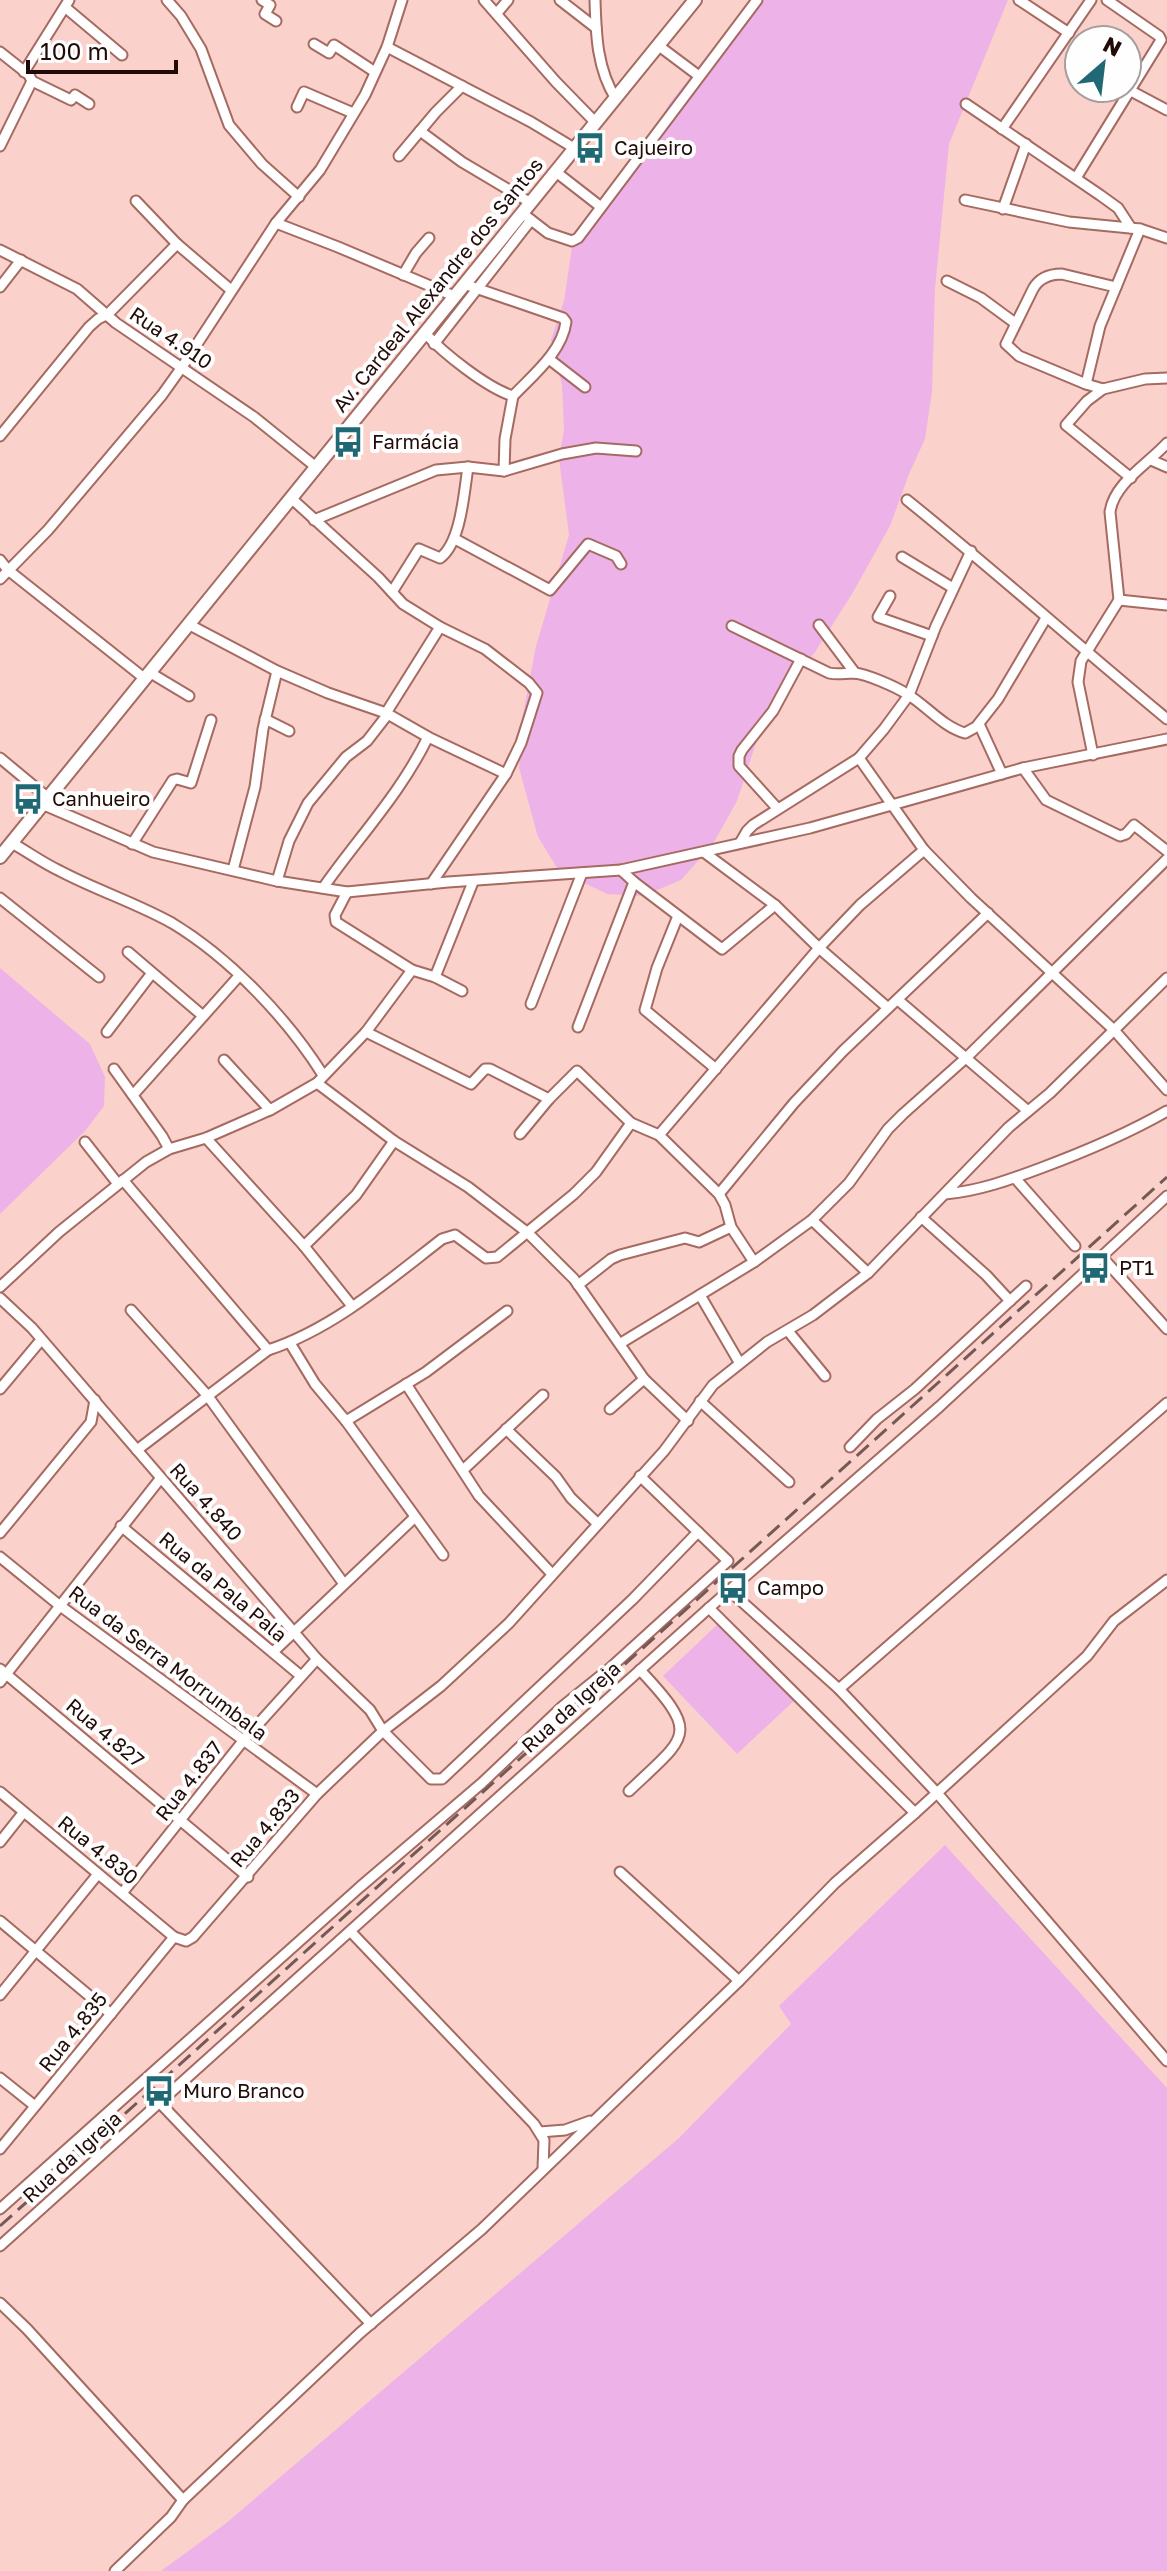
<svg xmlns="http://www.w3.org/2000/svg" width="1167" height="2571" viewBox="0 0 1167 2571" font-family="'Golos Text',sans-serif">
	<rect width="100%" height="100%" fill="#fad2cb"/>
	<!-- green -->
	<g fill="#edb3e8">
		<path d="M751 0H1008L949 144 935 289 932 392 925 439 909 474 890 526 852 594 815 652 767 710 737 801 713 844 681 880 643 896 607 894 559 871 538 837 519 768 523 715 536 646 569 535 559 459 564 430 562 385 551 340 564 301 572 247 626 182 669 104Z"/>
		<path d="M0 968 90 1044 105 1077 104 1106 85 1131 0 1214Z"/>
		<path d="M721 1621 795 1700 737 1754 663 1676Z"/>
		<path d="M945 1845 1167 2088V2571H161L225 2524 679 2138 791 2024 779 2006Z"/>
	</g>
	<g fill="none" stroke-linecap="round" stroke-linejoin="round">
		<defs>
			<g id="minor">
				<path d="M167 0 181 16 201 49 229 125 262 164 299 197"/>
				<path d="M262 0 270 5 265 14 276 21"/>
				<path d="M484 0 556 82 596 123"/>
				<path d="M560 0 596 28"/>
				<path d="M595 0C596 35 597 69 616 99"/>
				<path d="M1019 0 1069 33"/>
				<path d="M66 8 122 55"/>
				<path d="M497 13 508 0"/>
				<path d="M314 44 329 53 334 45 375 72"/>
				<path d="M659 46 699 76"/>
				<path d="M387 47 531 122 574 148"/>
				<path d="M0 52 29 75 32 81 0 146"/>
				<path d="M24 72 69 0"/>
				<path d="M32 81 71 100 75 95 89 104"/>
				<path d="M1131 91 1167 110"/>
				<path d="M966 104 1100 195 1118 208 1131 228"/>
				<path d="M297 107 304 92 353 113"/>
				<path d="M1002 129 1091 0"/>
				<path d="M420 131 462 162 531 203"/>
				<path d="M399 156 436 112 462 86"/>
				<path d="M556 172 601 207"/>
				<path d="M1076 178 1161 40 1159 36 1107 0"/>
				<path d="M965 200 1069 222 1140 229 1167 238"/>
				<path d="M136 201 177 244 231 290"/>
				<path d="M1003 209 1026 144"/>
				<path d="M522 213 548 233 572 241 578 238 757 0"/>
				<path d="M276 223 338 247 454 296"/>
				<path d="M0 250 77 289 116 323 254 417 316 467"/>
				<path d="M403 275 416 253 429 238"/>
				<path d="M947 281 981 298 1015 323"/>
				<path d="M464 284 563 318 566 322C562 352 533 375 513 396"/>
				<path d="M0 287 21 260"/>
				<path d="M1116 287 1062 274C1049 274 1039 278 1033 289L1006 344 1019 356 1086 384 1103 389 1145 379 1167 378"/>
				<path d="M425 333C443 353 487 388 513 396L505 439 504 471"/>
				<path d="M434 344 531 220"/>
				<path d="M549 359 585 387"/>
				<path d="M1086 384 1100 326 1140 229"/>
				<path d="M1103 389 1087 401 1066 425 1131 478"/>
				<path d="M0 436 89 327 98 319 108 314 177 244"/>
				<path d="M1151 460 1167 467"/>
				<path d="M291 498 378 577 403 604 440 627 485 649 529 683 537 693 521 743 506 774 431 884"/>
				<path d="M907 500C995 571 1080 647 1167 719"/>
				<path d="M314 520 436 470 468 467 504 471 562 454 596 448 636 451"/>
				<path d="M455 539 550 590 588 544 616 556 621 564"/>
				<path d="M902 557 953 588"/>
				<path d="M0 560 8 570 144 678"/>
				<path d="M0 579 48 530 162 395 182 367 276 223 320 170 365 95 387 47 402 0"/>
				<path d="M392 592 419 549 440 558C461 543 464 492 468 467"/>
				<path d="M890 596 878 617 932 636"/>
				<path d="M1119 600 1167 605"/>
				<path d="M188 624 277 671 328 693 386 713 428 737 506 774"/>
				<path d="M819 625 855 673"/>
				<path d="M732 626 829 673C838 675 845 673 854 673 867 674 896 687 907 694 927 706 943 727 965 733L976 727 998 699 1046 618"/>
				<path d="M149 672 189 696"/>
				<path d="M386 713 440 627"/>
				<path d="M265 719 289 731"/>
				<path d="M979 724 1002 774"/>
				<path d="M1093 755 1078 682 1081 661 1119 600 1110 512C1114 483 1148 464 1167 443"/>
				<path d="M0 758 47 797"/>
				<path d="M859 758 924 850 971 898 1114 1030 1167 1090"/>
				<path d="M1023 768 1046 800 1120 836 1126 834 1134 825 1167 851"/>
				<path d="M42 804 153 852 277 881 347 892 448 882 621 870 810 828 1023 768 1167 739"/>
				<path d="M777 808 739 766V756L742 750 773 711 801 659"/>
				<path d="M12 843C28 852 43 863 60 871 96 890 136 903 172 923 230 958 287 1018 323 1075"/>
				<path d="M740 843 747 831 753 825 859 758 884 729 909 695 936 626 971 551"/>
				<path d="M132 844 173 780 177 779 191 783 211 720"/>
				<path d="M705 853 775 905 819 948 888 1008"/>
				<path d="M233 870 255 787 263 729 277 671"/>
				<path d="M277 881 289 841 308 803 346 757 367 741 388 714"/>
				<path d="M634 882 722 949 775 905"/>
				<path d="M323 888C358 838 401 793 428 737"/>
				<path d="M347 892 335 915 336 922 412 970 435 977 462 991"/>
				<path d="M0 898 99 977"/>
				<path d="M678 916 657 968 645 1010 716 1069"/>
				<path d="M128 952 203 1016"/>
				<path d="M435 977 473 882"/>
				<path d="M898 1000 1028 1111"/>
				<path d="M531 1004 582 873"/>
				<path d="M578 1027 634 882 621 870"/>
				<path d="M107 1032 152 973"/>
				<path d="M366 1032 471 1084 485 1069H490L549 1099"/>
				<path d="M224 1060 270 1110"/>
				<path d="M114 1069 162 1136 169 1149"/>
				<path d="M317 1083 394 1141 468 1187 528 1233 574 1279 644 1379 688 1421"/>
				<path d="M133 1095 239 976"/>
				<path d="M520 1134 549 1099 577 1071 631 1123"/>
				<path d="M659 1135 719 1194 725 1205 731 1227 754 1262"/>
				<path d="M206 1138 304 1246 352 1306"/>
				<path d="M85 1142 118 1184"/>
				<path d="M1015 1178 1075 1246"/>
				<path d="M123 1180 268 1350"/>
				<path d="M719 1194 794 1103 843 1051 988 913"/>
				<path d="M945 1194C979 1191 1009 1180 1041 1168 1084 1152 1127 1134 1167 1111"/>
				<path d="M921 1217 986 1275 1010 1301"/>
				<path d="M812 1220 868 1273"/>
				<path d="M304 1246 356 1195 394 1141"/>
				<path d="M1102 1257 1167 1329"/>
				<path d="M578 1285 611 1259 620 1255 685 1238 699 1242 731 1227"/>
				<path d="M0 1287 59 1232 146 1162 169 1149 206 1138 270 1110 317 1083 366 1032 412 970"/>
				<path d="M700 1295 739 1362"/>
				<path d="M0 1298 32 1328 317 1659 370 1710 383 1731 431 1779H442L633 1599 698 1532"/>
				<path d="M131 1310 207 1395 344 1584"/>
				<path d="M788 1331 825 1376"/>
				<path d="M290 1343 315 1384 346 1421 443 1555"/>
				<path d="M621 1343 754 1262 812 1220 849 1183 888 1129 903 1114 967 1057 1167 859"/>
				<path d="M406 1384 479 1496 552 1574"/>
				<path d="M0 1389 41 1340"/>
				<path d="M700 1401 789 1482"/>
				<path d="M610 1409 644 1379"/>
				<path d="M346 1421 426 1372 507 1311"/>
				<path d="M506 1429 556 1477 571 1498 598 1524"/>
				<path d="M850 1447 877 1419 915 1389 1026 1286"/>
				<path d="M137 1450 268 1350C333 1329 389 1280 442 1239L455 1235 486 1258 497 1257 574 1194 596 1172 631 1123 659 1135 819 948 860 905 924 850"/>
				<path d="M463 1470 543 1395"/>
				<path d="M121 1526 301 1676"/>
				<path d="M0 1533 91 1422 95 1400"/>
				<path d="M0 1557 59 1605 317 1794"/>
				<path d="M730 1591 839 1689 937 1793 1167 2061"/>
				<path d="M709 1608 915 1813"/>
				<path d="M273 1652 414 1518"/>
				<path d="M0 1669 248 1877"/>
				<path d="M0 1682 160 1479"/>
				<path d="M839 1689 1167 1403"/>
				<path d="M629 1791C688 1735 701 1735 640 1670"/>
				<path d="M0 1792 174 1937 186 1941 193 1937 317 1794 383 1731 441 1686 509 1623 664 1451 713 1385 767 1342 813 1315 868 1273 1009 1127 1050 1093 1167 978"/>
				<path d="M0 1842 23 1813"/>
				<path d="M620 1872 739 1981"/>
				<path d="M123 1892 243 1741 317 1659"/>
				<path d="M0 1921 111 2014"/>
				<path d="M351 1932 534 2124 544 2140 543 2169"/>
				<path d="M0 1995 98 1874"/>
				<path d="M0 2078 35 2106"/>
				<path d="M160 2103 371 2324"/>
				<path d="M540 2132 565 2130 590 2121"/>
				<path d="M0 2149 174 1937"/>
				<path d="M0 2209 360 1887 482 1783 563 1706 609 1669 728 1561 640 1476"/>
				<path d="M0 2246 709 1608 939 1407 1167 1196"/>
				<path d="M0 2303 27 2329 183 2500"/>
				<path d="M115 2571 171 2517 183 2500 360 2333 482 2229 739 1981 835 1883 915 1813 1087 1656 1114 1621 1167 1580"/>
			</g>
			<path id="tertiary" d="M0 857 695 0"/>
		</defs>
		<!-- minor casing -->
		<use href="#minor" stroke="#a56a61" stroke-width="13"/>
		<!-- tertiary casing -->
		<use href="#tertiary" stroke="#a56a61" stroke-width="16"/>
		<!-- minor -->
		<use href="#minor" stroke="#fff" stroke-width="9"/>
		<!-- tertiary -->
		<use href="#tertiary" stroke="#fff" stroke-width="12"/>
		<!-- rail -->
		<path stroke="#765954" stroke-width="3" stroke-dasharray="16 8" stroke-linecap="butt" d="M0 2226 1167 1177"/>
	</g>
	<!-- icons -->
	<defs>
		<symbol id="bus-bare" viewBox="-9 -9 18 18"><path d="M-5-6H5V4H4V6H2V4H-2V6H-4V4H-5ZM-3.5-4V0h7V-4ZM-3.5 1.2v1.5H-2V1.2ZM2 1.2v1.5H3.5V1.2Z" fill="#206974" stroke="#fefefe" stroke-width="2.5" paint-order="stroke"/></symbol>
	</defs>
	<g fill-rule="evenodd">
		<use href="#bus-bare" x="568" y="126" width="44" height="44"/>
		<use href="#bus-bare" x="326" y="420" width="44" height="44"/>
		<use href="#bus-bare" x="6" y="777" width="44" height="44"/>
		<use href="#bus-bare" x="1073" y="1246" width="44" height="44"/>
		<use href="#bus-bare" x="711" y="1566" width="44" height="44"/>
		<use href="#bus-bare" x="137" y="2069" width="44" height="44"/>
	</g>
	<g text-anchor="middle" stroke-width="8" stroke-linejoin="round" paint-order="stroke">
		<!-- poi labels -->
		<g font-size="20" fill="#210b08" stroke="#fefefe" text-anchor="start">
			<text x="614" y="155">Cajueiro</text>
			<text x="372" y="449">Farmácia</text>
			<text x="52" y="806">Canhueiro</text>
			<text x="1119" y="1275">PT1</text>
			<text x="757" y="1595">Campo</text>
			<text x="183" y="2098">Muro Branco</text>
		</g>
		<!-- street labels -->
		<g font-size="20" fill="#210b08" stroke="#fefefe">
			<text transform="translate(438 285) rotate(-51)" y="7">Av. Cardeal Alexandre dos Santos</text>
			<text transform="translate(171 338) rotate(34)" y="7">Rua 4.910</text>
			<text transform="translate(206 1502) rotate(48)" y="7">Rua 4.840</text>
			<text transform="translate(223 1587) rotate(40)" y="7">Rua da Pala Pala</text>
			<text transform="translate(168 1663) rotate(37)" y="7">Rua da Serra Morrumbala</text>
			<text transform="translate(571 1707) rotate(-42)" y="7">Rua da Igreja</text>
			<text transform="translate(105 1733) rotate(40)" y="7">Rua 4.827</text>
			<text transform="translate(189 1781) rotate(-52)" y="7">Rua 4.837</text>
			<text transform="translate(265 1828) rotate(-50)" y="7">Rua 4.833</text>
			<text transform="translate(98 1850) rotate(39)" y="7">Rua 4.830</text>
			<text transform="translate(73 2032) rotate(-51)" y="7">Rua 4.835</text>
			<text transform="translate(72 2157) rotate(-42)" y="7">Rua da Igreja</text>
		</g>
	</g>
	<!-- north arrow -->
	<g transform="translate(1103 64) rotate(28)"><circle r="38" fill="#fefefe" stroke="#a69d9c" stroke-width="2"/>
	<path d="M0-6L14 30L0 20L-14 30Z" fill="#206974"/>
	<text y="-12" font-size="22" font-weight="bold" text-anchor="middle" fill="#210b08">N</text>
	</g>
	<!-- scale -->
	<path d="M28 60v12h148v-12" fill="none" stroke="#210b08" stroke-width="4"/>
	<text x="40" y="60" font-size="24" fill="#210b08" stroke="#fefefe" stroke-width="6" paint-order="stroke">100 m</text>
</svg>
